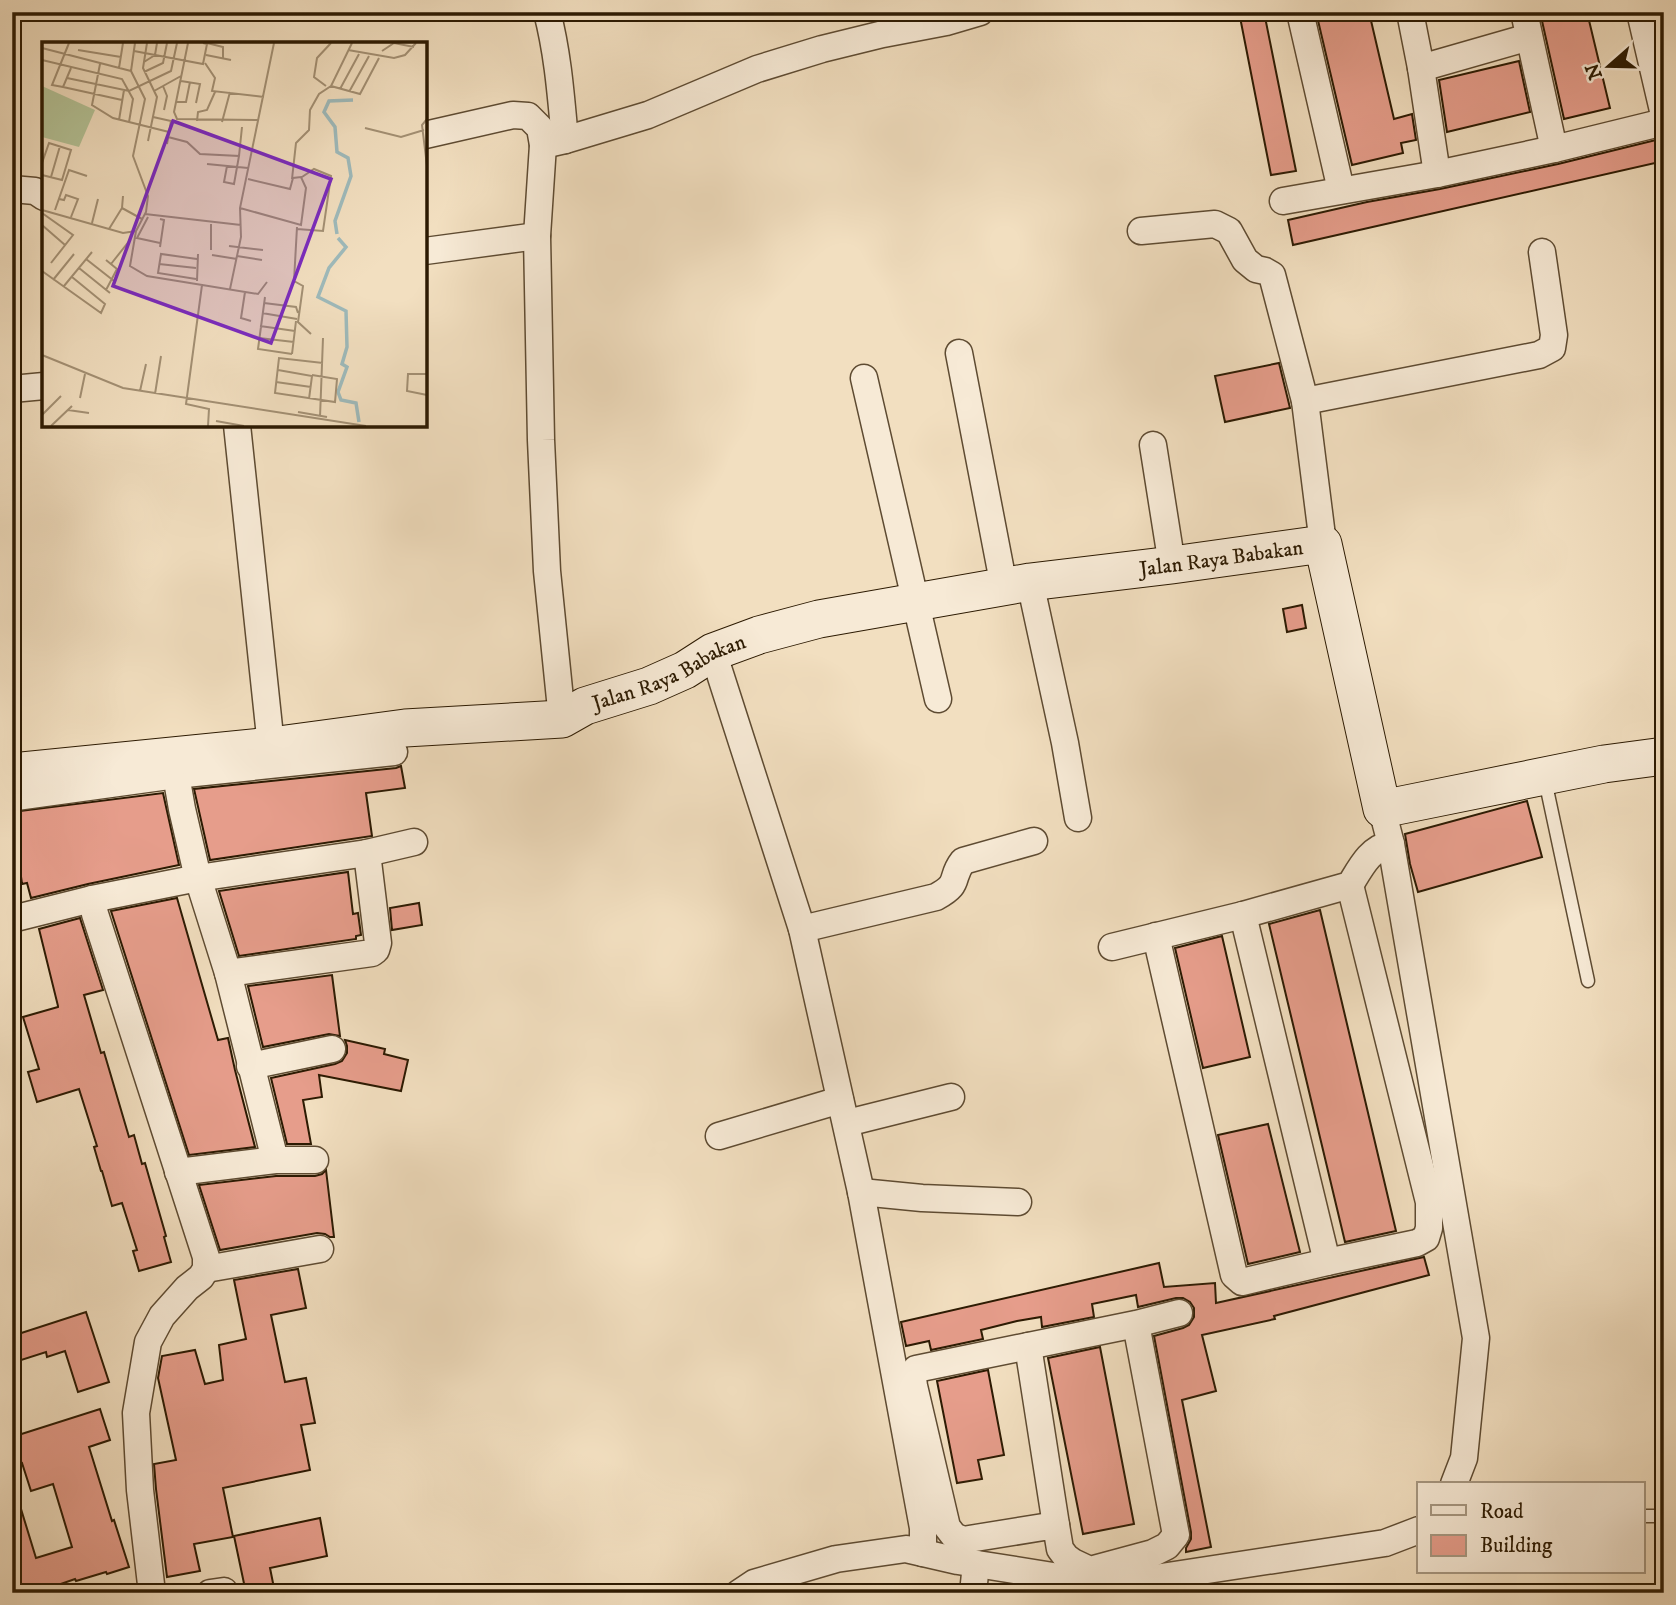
<svg xmlns="http://www.w3.org/2000/svg" width="1676" height="1605" viewBox="0 0 1676 1605" font-family="'IM FELL DW Pica',serif">
	<rect width="100%" height="100%" fill="#f2dfc0"/>
	<filter id="stains"><feTurbulence type="fractalNoise" baseFrequency=".00286" numOctaves="4"/><feColorMatrix values="0 0 0 0 .2 0 0 0 0 .09 0 0 0 0 .02 0 0 0 .5 -.17"/></filter>
	<radialGradient id="worn" r=".72"><stop offset=".6" stop-color="#630" stop-opacity="0"/><stop offset="1" stop-color="#630" stop-opacity=".3"/></radialGradient>
	<!-- building -->
	<g fill="#e69d8b" stroke="#2c1a02" stroke-width="2">
		<path d="M1239 12H1264L1296 171 1271 175Z"/>
		<path d="M1316 12H1369L1394 119 1412 114 1416 140 1401 143 1403 153 1352 165Z"/>
		<path d="M1540 12H1587L1610 108 1564 119Z"/>
		<path d="M1519 61 1530 112 1447 132 1439 80Z"/>
		<path d="M1664 138V161L1293 245 1288 220 1367 202 1440 189 1558 164Z"/>
		<path d="M1279 363 1290 408 1225 422 1215 376Z"/>
		<path d="M1302 605 1306 628 1287 632 1283 609Z"/>
		<path d="M401 766 405 788 366 793 372 836 210 860 194 789 396 768Z"/>
		<path d="M163 793 179 865 88 884 31 898 27 883 22 884 12 812Z"/>
		<path d="M1527 801 1542 857 1418 892 1410 864 1405 834Z"/>
		<path d="M348 872 353 914 358 913 361 935 356 936V939L239 956 219 891Z"/>
		<path d="M177 898 218 1040 228 1038 235 1070 255 1147 189 1155 111 911Z"/>
		<path d="M419 903 422 925 392 930 390 908Z"/>
		<path d="M1320 910 1396 1231 1345 1242 1269 924Z"/>
		<path d="M80 918 103 990 84 995 101 1053 104 1052 129 1137 134 1135 142 1164 145 1163 166 1236 164 1237 171 1262 139 1271 133 1251 137 1250 122 1203 112 1206 102 1171H101L94 1147 97 1146 79 1089 37 1102 28 1072 39 1069 23 1017 58 1007V1006L39 929Z"/>
		<path d="M1222 936 1250 1057 1203 1068 1175 948Z"/>
		<path d="M332 975 340 1036 329 1034 263 1047 248 986Z"/>
		<path d="M345 1040 385 1049 384 1054 408 1060 401 1091 319 1075 322 1097 303 1100 311 1144H287L271 1078 335 1064 342 1061 347 1053V1046Z"/>
		<path d="M1268 1124 1300 1252 1248 1264 1218 1135Z"/>
		<path d="M326 1170 334 1237H330L325 1234 317 1233 220 1250 199 1185 276 1176H315L322 1174Z"/>
		<path d="M1424 1257 1429 1275 1274 1316 1275 1319 1202 1335 1216 1391 1182 1400 1211 1547 1186 1552V1548L1191 1539V1532L1154 1336 1183 1328 1189 1325 1194 1317V1308L1190 1302 1183 1298H1176L1138 1307 1136 1295 1092 1304 1094 1317 1042 1327 1041 1317 1017 1321 981 1330 983 1339 931 1350 929 1341 906 1346 901 1322 1159 1263 1164 1287 1215 1283 1216 1303Z"/>
		<path d="M298 1269 306 1308 271 1315 285 1382 306 1378 315 1423 301 1425 310 1470 223 1488 233 1537 194 1544 200 1571 167 1577 156 1489 154 1464 176 1460 158 1378 162 1356 195 1350 205 1384 223 1380 219 1345 246 1339 234 1280Z"/>
		<path d="M86 1312 109 1382 78 1392 65 1351 47 1357 46 1352 12 1363V1336Z"/>
		<path d="M1100 1347 1134 1524 1083 1534 1048 1358Z"/>
		<path d="M988 1370 1004 1455 978 1460 982 1479 957 1483 937 1381Z"/>
		<path d="M100 1409 110 1440 89 1447 112 1521 114 1520 129 1567 107 1574 106 1572 76 1581 75 1579 35 1593H12V1497L17 1496 36 1558 72 1547 53 1484 31 1491 22 1463 12 1466V1437Z"/>
		<path d="M320 1518 327 1556 270 1568 275 1593H246L234 1536Z"/>
	</g>
	<g fill="none" stroke-linecap="round" stroke-linejoin="round">
		<defs>
			<g id="lane">
				<path d="M1545 780 1588 981"/>
				<path d="M1643 1516H1664"/>
			</g>
			<g id="street">
				<path d="M547 12C558 54 561 97 565 140"/>
				<path d="M1300 12 1341 190"/>
				<path d="M1410 12 1421 68 1437 174"/>
				<path d="M1524 12 1554 149"/>
				<path d="M1640 12 1664 115"/>
				<path d="M1421 68 1529 37"/>
				<path d="M425 135 513 115 528 116 540 128 543 145 537 236 541 440 547 571 562 719"/>
				<path d="M543 145 565 140 648 115 757 69 822 49 883 34 946 22 980 12"/>
				<path d="M12 189 35 191 44 197"/>
				<path d="M1283 201 1437 174 1554 149 1664 122"/>
				<path d="M1141 231 1215 224 1229 231 1245 260 1256 269 1265 271 1272 275 1305 401 1323 544"/>
				<path d="M425 251 537 236"/>
				<path d="M959 353 1004 587"/>
				<path d="M864 378 938 699"/>
				<path d="M12 389 44 386"/>
				<path d="M1305 401 1539 355 1552 348 1554 335 1542 252"/>
				<path d="M237 425 271 746"/>
				<path d="M1153 445 1172 565"/>
				<path d="M1030 582 1065 743 1078 818"/>
				<path d="M713 652 802 929 861 1192 923 1528V1553"/>
				<path d="M176 775 182 809 198 878 228 973 275 1160"/>
				<path d="M12 796 16 797 176 775 394 752"/>
				<path d="M1382 809 1391 844 1476 1338 1464 1458 1454 1484"/>
				<path d="M367 853 414 842"/>
				<path d="M1243 915 1327 1262"/>
				<path d="M12 919 92 899"/>
				<path d="M802 929 936 897C962 883 949 879 963 861L1034 841"/>
				<path d="M1156 936 1234 1275 1242 1282 1327 1262 1417 1243 1426 1238 1429 1228V1202L1350 885"/>
				<path d="M1112 947 1243 915 1350 885C1361 867 1370 848 1391 844"/>
				<path d="M250 1066 332 1049"/>
				<path d="M847 1123 951 1097"/>
				<path d="M719 1136 840 1100"/>
				<path d="M178 1172 275 1160H315"/>
				<path d="M861 1192 922 1198 1018 1202"/>
				<path d="M206 1269 320 1249"/>
				<path d="M1136 1324 1176 1535 1167 1546 1153 1553 1090 1570 1073 1562 1066 1557 1060 1549 1056 1525 963 1540 954 1536 947 1527 914 1386 913 1378 916 1369 1136 1324 1179 1313"/>
				<path d="M1028 1346 1056 1525"/>
				<path d="M1109 1585 1385 1543 1419 1530"/>
				<path d="M152 1593 140 1490 136 1413 148 1342 162 1316 187 1288 201 1277 206 1269V1257L95 914 92 899 198 878 367 853 378 943 376 950 372 953 228 973"/>
				<path d="M210 1593 224 1591"/>
				<path d="M739 1593 754 1583 836 1559 906 1549 958 1561 1109 1585 1113 1593"/>
				<path d="M973 1593 976 1564"/>
			</g>
			<g id="secondary">
				<path id="s1" d="M12 772 271 746 405 728 562 719 585 706 649 686 685 670 713 652 759 635 819 619 1030 582 1172 565 1323 544 1382 809 1604 764 1664 756"/>
			</g>
		</defs>
		<!-- lane casing -->
		<use href="#lane" stroke="#5e4b32" stroke-width="15"/>
		<!-- street casing -->
		<use href="#street" stroke="#5e4b32" stroke-width="29"/>
		<!-- secondary casing -->
		<use href="#secondary" stroke="#2c1a02" stroke-width="39"/>
		<!-- lane -->
		<use href="#lane" stroke="#f7ead6" stroke-width="12"/>
		<!-- street -->
		<use href="#street" stroke="#f7ead6" stroke-width="26"/>
		<!-- secondary -->
		<use href="#secondary" stroke="#f7ead6" stroke-width="37"/>
	</g>
	<g text-anchor="middle" stroke-width="5" stroke-linejoin="round" paint-order="stroke">
		<!-- street labels -->
		<g font-size="21" fill="#2c1a02" stroke="#f7ead6">
			<text dy="7" stroke="none"><textPath href="#s1" startOffset="1237">Jalan Raya Babakan</textPath></text>
			<text dy="7" stroke="none"><textPath href="#s1" startOffset="670">Jalan Raya Babakan</textPath></text>
		</g>
	</g>
	<!-- overview -->
	<g transform="translate(42 42)">
		<rect width="385" height="385" fill="#f2dfc0"/>
		<path d="M0 44 53 68 37 105 0 95Z" fill="#b4c397"/>
		<path fill="none" stroke="#9ebabb" stroke-width="3.5" d="M295 192 293 179 309 134 306 116 295 110 293 85 282 70 287 59 311 58M296 196 304 205 287 226 276 255 304 269 305 305 300 322 305 325 296 350 299 358 314 361 317 380"/>
		<path fill="none" stroke="#a39074" stroke-width="2" d="M105 1 101 26 115 55 106 99M146 1 132 70 135 77 217 78M165 1 181 5V17M310 1 289 44 318 52 337 16M0 6 89 29M36 8 79 15M306 8 352 16 363 13 374 1M92 9 161 22 165 2 161 1M340 9 352 1 372 5M164 13 189 18M0 18 80 37 91 57 87 80M102 20 113 13 115 1M163 21 173 36 170 49 222 55M58 22 50 63 71 76 127 90M29 26 21 45 80 58M77 26 81 1M102 30 121 21 125 1M25 36 87 49 129 29 135 1M139 39 158 42 154 61M121 44 125 54 122 68M284 44 272 35 275 16 289 1M21 45 10 43 27 1M298 47 317 12M112 49 139 34M307 50 327 14M134 60H144L148 40M111 75 129 79 125 102M385 77 380 83 385 124M77 78 82 48M155 79 156 70 165 68 173 50M180 80 188 50M323 86 359 95 382 88M126 95 145 100 158 112 197 114 192 142 182 140 185 124M197 114 200 85M0 121 7 101 29 108 20 138 0 133M165 122 206 126M9 135 18 104M250 137 254 101 267 88 268 68 277 52 289 44M17 157 22 158 24 153 36 157 29 175M80 166 100 177M198 166 259 183 264 146 259 135 251 136 248 147 206 137M0 168 81 191 94 189 104 170 106 154 91 114 103 57 89 29 93 1M13 168 27 128 45 134M0 171 31 193 9 221M103 172 199 183M106 175 95 196 118 201M50 181 56 157M169 182V208M0 183 23 203M255 185 252 239 261 244 256 280 269 292M67 187 80 166 81 154M255 187 281 189 289 134 272 127 260 135M94 189 88 224 105 234 216 252 225 240M187 204 221 208M118 205 122 178 118 177M170 213 195 217M195 214 220 218M44 217 72 239M64 218 75 227 64 248M69 222 88 198M117 222 154 226M37 226 68 251M0 229 59 271 63 262 30 235M154 237 116 231 119 212 155 217M11 238 32 212M155 239 156 212M160 243 144 362 167 367 166 384M22 244 50 210M188 247 199 195 198 166 232 1M203 250 199 276 209 279M223 255 216 307 250 312M222 261 254 265 256 271M220 271 255 277M218 284 253 289M217 296 252 300M250 312 254 279M0 313 81 346 324 384M236 328 270 334 267 357M385 332H366L365 349 385 353M270 333 295 337 293 360 233 351 237 316 281 321M234 340 269 345M98 349 104 322M113 352 119 314M38 356 43 332M26 368 47 371M256 370 285 375M0 373 19 354M278 375 281 296M174 379 202 384M9 384 30 364"/>
		<path fill="#7b2cbf" fill-opacity="0.15" stroke="#7b2cbf" stroke-width="3.5" d="M131 79 289 137 229 301 71 244Z"/>
		<rect width="385" height="385" fill="none" stroke="#2c1a02" stroke-width="3.5"/>
	</g>
	<!-- margin -->
	<rect width="1676" height="1605" fill="none" stroke="#f2dfc0" stroke-width="42"/>
	<rect x="14" y="14" width="1648" height="1577" fill="none" stroke="#2c1a02" stroke-width="3.5"/>
	<rect x="21" y="21" width="1634" height="1563" fill="none" stroke="#2c1a02" stroke-width="2"/>
	<!-- legend -->
	<rect x="1417" y="1482" width="228" height="91" fill="#f7ead6" stroke="#a69781" stroke-width="2"/>
	<rect x="1431" y="1505" width="35" height="10" fill="#f7ead6" stroke="#a69781" stroke-width="2"/>
	<text x="1480" y="1518" font-size="21" fill="#2c1a02">Road</text>
	<rect x="1431" y="1535" width="35" height="21" fill="#e69d8b" stroke="#a69781" stroke-width="2"/>
	<text x="1480" y="1552" font-size="21" fill="#2c1a02">Building</text>
	<!-- north arrow -->
	<g transform="translate(1609 66) rotate(250)" stroke="#f7ead6" stroke-width="5" paint-order="stroke">
	<path d="M0-5L12 26L0 18L-12 26Z" fill="#2c1a02"/>
	<text y="-10" font-size="19" font-weight="bold" text-anchor="middle" fill="#2c1a02">N</text>
	</g>
	<rect width="100%" height="100%" filter="url(#stains)"/>
	<rect width="100%" height="100%" fill="url(#worn)"/>
</svg>
